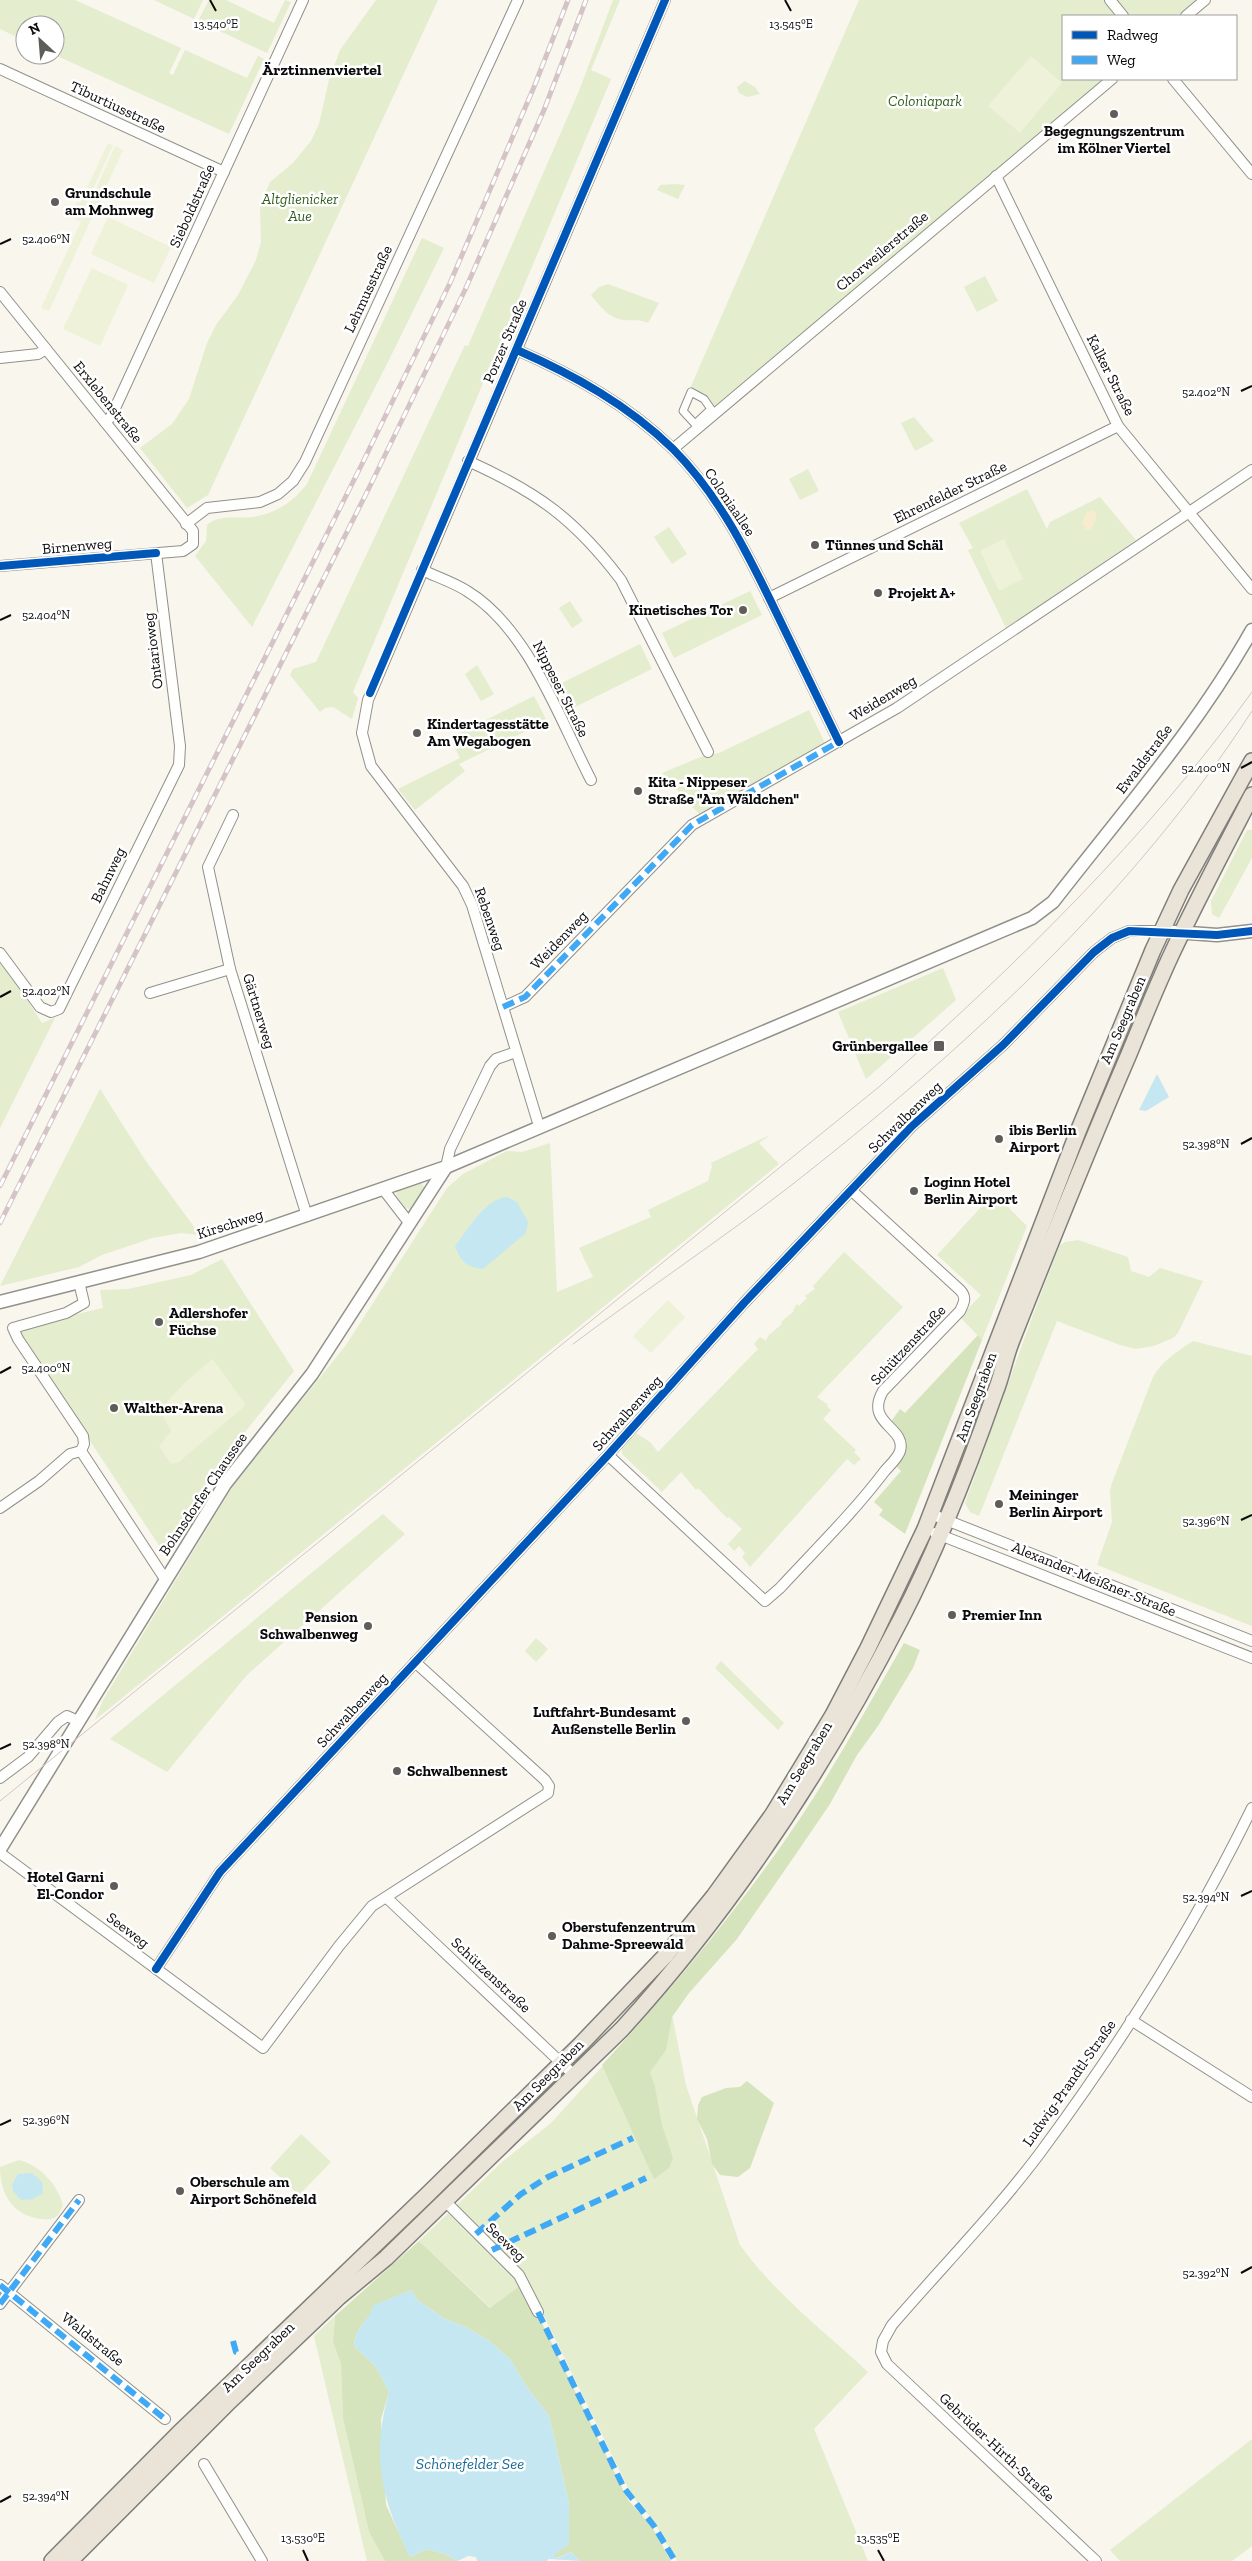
<svg xmlns="http://www.w3.org/2000/svg" width="1252" height="2561" viewBox="0 0 1252 2561" font-family="'Zilla Slab',serif">
	<rect width="100%" height="100%" fill="#f9f6ed"/>
	<!-- green -->
	<g fill="#e4edce">
		<path d="M0 0H75L181 48 169 73 173 75 185 50 247 78 258 56 264 59 229 134 55 55V25H25V41L0 29Z"/>
		<path d="M154 0H203L194 19Z"/>
		<path d="M209 0H226L274 23 285 0 291 2 267 53 198 21Z"/>
		<path d="M376 0H438L208 495 187 508 140 448 172 424 189 399 207 343 216 325 238 295 256 260 261 242 260 204 270 182 293 163 311 141 319 124 329 80 340 50Z"/>
		<path d="M613 0H620L591 70 611 79 353 692 358 698 352 719 333 707 325 708 320 712 290 675 293 669 316 662 465 345 468 346 579 91Z"/>
		<path d="M859 0H1199L1180 16H1063V79H1106L711 409 689 391Z"/>
		<path d="M745 81 755 87 760 94 747 97 739 93 737 87Z"/>
		<path d="M675 184 685 185 678 199 657 190 660 185Z"/>
		<path d="M422 238 444 248 388 362 252 627 195 556 206 541 207 525C219 514 237 519 252 517 275 514 293 502 307 484Z"/>
		<path d="M985 276 998 301 977 312 964 287Z"/>
		<path d="M608 284 659 303 648 323C639 319 633 321 625 320 609 319 600 306 591 295L599 287Z"/>
		<path d="M914 417 934 441 915 451 901 423Z"/>
		<path d="M808 469 819 491 800 500 789 479Z"/>
		<path d="M1027 489 1047 529 1050 522 1100 497 1136 540 1006 628 968 550 973 548 959 523Z"/>
		<path d="M669 527 687 554 672 564 654 537Z"/>
		<path d="M750 591 762 615 674 658 662 633Z"/>
		<path d="M570 601 583 621 572 628 559 608Z"/>
		<path d="M640 644 652 669 569 710 556 686Z"/>
		<path d="M477 665 494 694 481 701 465 674Z"/>
		<path d="M534 696 547 721 459 764 465 771 415 810 398 789 460 758 450 738Z"/>
		<path d="M809 710 825 743 699 814 662 773 703 756 719 753Z"/>
		<path d="M1247 830H1252V858L1219 918 1212 914 1211 901Z"/>
		<path d="M0 959 42 1023 55 1018 0 1128Z"/>
		<path d="M943 968 956 1000 866 1079 838 1012Z"/>
		<path d="M100 1089 145 1160 200 1235 181 1233 152 1238 102 1255 79 1267 0 1286Z"/>
		<path d="M770 1135 759 1143 779 1164 95 1720 103 1700 233 1486 346 1345 447 1188 463 1174 507 1151 522 1152 550 1143 557 1292 593 1277 579 1248 651 1217 648 1210 708 1181 712 1166 711 1163Z"/>
		<path d="M421 1182 425 1188C422 1195 416 1206 409 1209L405 1208 396 1195 397 1189Z"/>
		<path d="M994 1193 1027 1226 982 1340 960 1317 981 1295 937 1255Z"/>
		<path d="M1078 1240 1128 1257 1131 1271 1149 1277 1160 1268 1203 1281 1178 1333 1173 1338 1154 1346 1136 1349 1120 1345 1057 1321 979 1516 970 1512 965 1503C997 1417 1026 1330 1060 1245L1065 1242Z"/>
		<path d="M844 1252 903 1307 817 1397 828 1405 827 1406 831 1410 823 1419 856 1450 854 1452 861 1459 854 1465 847 1459 750 1567 742 1557 745 1553 739 1546 734 1551 728 1544 742 1529 729 1517 727 1518 698 1488 696 1490 681 1472 662 1492 622 1454V1449L636 1433 650 1442 658 1452 758 1349 754 1344 760 1337 766 1341 768 1336 782 1324 781 1322 794 1311 793 1310 797 1304 799 1306 807 1298 805 1296 815 1289 813 1286Z"/>
		<path d="M222 1259 294 1371 220 1463 162 1550 24 1341 22 1332 33 1324 103 1308 100 1290 128 1289 191 1275Z"/>
		<path d="M1193 1341 1252 1356V1626L1097 1565 1112 1522 1110 1491 1112 1483 1153 1377C1162 1361 1178 1351 1193 1341Z"/>
		<path d="M383 1514 405 1534 246 1676 167 1772 110 1739Z"/>
		<path d="M536 1638 548 1649 536 1662 525 1651Z"/>
		<path d="M721 1661 784 1723 778 1730 715 1668Z"/>
		<path d="M668 1994 686 2085 740 2245C773 2292 826 2333 868 2372L814 2429 868 2561H677L653 2520 632 2496 544 2316 521 2286 491 2308 419 2241 502 2162 551 2123Z"/>
		<path d="M301 2134 331 2162 299 2195 270 2168Z"/>
		<path d="M19 2160C41 2166 57 2184 63 2205 58 2217 56 2220 43 2219 14 2217 0 2195 0 2167Z"/>
		<path d="M335 2316 333 2342 341 2364 343 2418 369 2532 385 2561H367L314 2336Z"/>
		<path d="M1252 2439V2546L1232 2561H1120L1110 2550Z"/>
	</g>
	<!-- forest -->
	<g fill="#d5e4bc">
		<path d="M978 1335 982 1340 905 1534 879 1515 883 1510 874 1502 901 1471 897 1467C911 1449 901 1439 890 1423L900 1409 905 1413Z"/>
		<path d="M904 1643 920 1650 913 1668 878 1726 857 1755 830 1804 798 1851 737 1939 689 1993 672 2017 666 2050 650 2072 655 2087 662 2125 673 2158 669 2168 654 2179 602 2065C673 1988 740 1907 799 1820 837 1763 870 1702 904 1643Z"/>
		<path d="M747 2081 774 2103 750 2168 738 2177 720 2175 712 2164 707 2139 697 2119 698 2105 702 2097 726 2088 740 2087Z"/>
		<path d="M419 2241 490 2308 520 2286 539 2317 628 2500 652 2527 671 2561H580L571 2552 557 2558 553 2555 569 2503 549 2416 526 2386 510 2359 488 2340 467 2328 445 2319 417 2300 412 2290 375 2305C367 2324 356 2325 354 2346L376 2367 389 2392 381 2419 386 2505 410 2557 427 2549 445 2554 458 2561H385L369 2532 343 2418 341 2364 333 2342 335 2316Z"/>
	</g>
	<!-- sand -->
	<path fill="#f8eccf" d="M1091 510 1096 512V521L1091 529 1086 530 1082 523 1087 512Z"/>
	<!-- pitch -->
	<g fill="#edf2d8">
		<path d="M1031 56 1062 83 1020 133 988 106Z"/>
		<path d="M108 143 113 145 85 206 88 207 115 146 123 150 49 311 41 308 81 222 71 217 77 202 80 203Z"/>
		<path d="M108 217 171 247 154 283 91 254Z"/>
		<path d="M92 268 128 285 100 346 63 329Z"/>
		<path d="M1004 539 1023 579 999 591 980 551Z"/>
		<path d="M668 1300 685 1317 651 1353 633 1336Z"/>
		<path d="M213 1359 246 1405 179 1462 171 1464 159 1446 171 1431C169 1424 161 1419 163 1410 166 1398 202 1367 213 1359Z"/>
	</g>
	<!-- water -->
	<g fill="#c5e7f1">
		<path d="M1157 1074 1169 1097 1146 1111 1139 1110Z"/>
		<path d="M507 1197 517 1202 528 1222 526 1233 483 1269C466 1267 461 1262 455 1246 468 1230 484 1199 507 1197Z"/>
		<path d="M32 2173 42 2182 43 2193 33 2199 21 2200 13 2191 12 2185 18 2174Z"/>
		<path d="M412 2290 417 2300 445 2319 467 2328 488 2340 510 2359 526 2386 549 2416 569 2503V2544L554 2555 558 2558 571 2552 580 2561 549 2559 547 2561H477L476 2557 468 2556 458 2561 445 2554 427 2549 410 2557C381 2498 371 2457 389 2392L376 2367 354 2346C356 2325 367 2324 374 2305Z"/>
	</g>
	<g fill="none" stroke-linecap="round" stroke-linejoin="round">
		<defs>
			<path id="pedestrian" d="M691 392 704 399 711 409 695 424 683 411Z"/>
			<g id="minor">
				<path d="M1110 0 1123 16"/>
				<path d="M1186 16 1205 0"/>
				<path d="M0 69 224 172"/>
				<path d="M1173 79 1252 174"/>
				<path d="M996 176 1118 426 1252 589"/>
				<path d="M0 292 193 531V544L183 551 0 566"/>
				<path d="M517 350C574 375 628 405 673 449 719 495 748 554 776 612 797 655 818 698 839 742"/>
				<path d="M0 358 38 354 46 349"/>
				<path d="M105 422 111 417 303 0"/>
				<path d="M673 449 1112 79"/>
				<path d="M468 461C537 492 575 519 621 580L708 752"/>
				<path d="M186 524 207 508 260 502 278 494 293 481 305 462 518 0"/>
				<path d="M422 570C437 577 453 582 467 591 528 628 559 718 591 780"/>
				<path d="M769 598 1118 426"/>
				<path d="M233 815 208 867 230 969 307 1216"/>
				<path d="M0 953 40 1007 51 1012 59 1009 179 765 180 746 156 553"/>
				<path d="M150 993 230 969"/>
				<path d="M503 1007 525 997 692 825 897 708 1252 470"/>
				<path d="M539 1126 472 905 463 886 371 766 362 733 368 700 665 0"/>
				<path d="M446 1167 450 1149 490 1066 496 1059 516 1052"/>
				<path d="M383 1189 410 1224"/>
				<path d="M79 1282 84 1303 66 1313 13 1328 18 1339 83 1436 84 1444 81 1451"/>
				<path d="M608 1455 765 1601 780 1588C815 1550 853 1513 884 1472 889 1466 898 1458 900 1451 907 1427 864 1424 883 1391L960 1311C964 1303 967 1297 960 1290L851 1190"/>
				<path d="M0 1508 39 1481 70 1454 81 1451 165 1579"/>
				<path d="M931 1514 1252 1641"/>
				<path d="M935 1533 1252 1658"/>
				<path d="M0 1778 28 1757 58 1722 67 1716 78 1721"/>
				<path d="M0 1853 263 2048 339 1946 372 1906 548 1793 549 1786 545 1780 415 1662"/>
				<path d="M387 1898 574 2075"/>
				<path d="M156 1969 220 1872 608 1455 744 1303 912 1126 1003 1045 1094 952 1112 938 1129 931H1162"/>
				<path d="M1131 2020 1252 2097"/>
				<path d="M444 2200 519 2275 538 2312"/>
				<path d="M0 2285 165 2419"/>
				<path d="M0 2304 79 2200"/>
				<path d="M204 2464 262 2561"/>
				<path d="M1096 2561 887 2364 881 2352 883 2341 892 2325C941 2268 995 2213 1040 2153 1120 2045 1193 1929 1252 1808"/>
			</g>
			<g id="tertiary">
				<path d="M1162 931 1217 935 1252 931"/>
				<path d="M0 1302 199 1252 446 1167 1032 918 1053 902C1122 813 1197 728 1252 630"/>
				<path d="M0 1849 225 1484 312 1374 446 1167"/>
			</g>
			<g id="primary">
				<path d="M52 2561 178 2434 428 2194 581 2044 666 1955 714 1896 773 1814 833 1715 868 1648 925 1529 1077 1134 1153 950 1181 890 1252 761"/>
				<path d="M70 2561 230 2401 339 2297 386 2258 622 2029C734 1906 825 1767 901 1619 938 1547 968 1470 995 1393 1002 1376 1005 1357 1012 1340 1050 1244 1088 1149 1129 1054 1143 1020 1157 985 1173 951 1198 898 1225 847 1252 795"/>
			</g>
		</defs>
		<!-- pedestrian casing -->
		<use href="#pedestrian" stroke="#92908c" stroke-width="9"/>
		<!-- minor casing -->
		<use href="#minor" stroke="#92908c" stroke-width="12"/>
		<!-- tertiary casing -->
		<use href="#tertiary" stroke="#92908c" stroke-width="15"/>
		<!-- primary casing -->
		<use href="#primary" stroke="#7f7e7a" stroke-width="18"/>
		<!-- pedestrian -->
		<use href="#pedestrian" stroke="#fefefc" stroke-width="7"/>
		<!-- minor -->
		<use href="#minor" stroke="#fefefc" stroke-width="10"/>
		<!-- tertiary -->
		<use href="#tertiary" stroke="#fefefc" stroke-width="12"/>
		<!-- primary -->
		<use href="#primary" stroke="#eae4d8" stroke-width="15"/>
		<!-- tram -->
		<g stroke="#d5c4c5" stroke-width="1">
			<path d="M573 1344C644 1291 719 1241 789 1187 962 1052 1132 896 1252 711"/>
			<path d="M0 1801 880 1086C1015 966 1146 839 1252 692"/>
		</g>
		<defs>
			<g id="rail">
				<path d="M0 1186 362 464 450 283 534 87 568 0"/>
				<path d="M0 1223 371 484 465 290 544 110 586 0"/>
			</g>
		</defs>
		<!-- rail casing -->
		<use href="#rail" stroke="#d5c4c5" stroke-width="5"/>
		<!-- rail -->
		<use href="#rail" stroke="#fff" stroke-width="3" stroke-dasharray="9" stroke-linecap="butt"/>
		<!-- quiet -->
		<g stroke="#3fa9f5" stroke-width="6" stroke-dasharray="12 6" stroke-linecap="butt">
			<path d="M503 1007 525 997 692 825 833 745"/>
			<path d="M476 2234 521 2194 548 2177 633 2138"/>
			<path d="M492 2250 646 2178"/>
			<path d="M0 2285 165 2419"/>
			<path d="M0 2304 79 2200"/>
			<path d="M538 2312 624 2488 654 2526 675 2561"/>
			<path d="M233 2341 236 2352 241 2354"/>
		</g>
		<defs>
			<g id="cycleway">
				<path d="M517 350C574 375 628 405 673 449 719 495 748 554 776 612 797 655 818 698 839 742"/>
				<path d="M0 566 156 553"/>
				<path d="M370 693 665 0"/>
				<path d="M156 1969 220 1872 608 1455 744 1303 912 1126 1003 1045 1094 952 1112 938 1129 931 1217 935 1252 931"/>
			</g>
		</defs>
		<!-- cycleway casing -->
		<use href="#cycleway" stroke="#fff" stroke-width="11"/>
		<!-- cycleway -->
		<use href="#cycleway" stroke="#0057b8" stroke-width="8"/>
	</g>
	<!-- ticks -->
	<path fill="none" stroke="#0a0a0a" stroke-width="2" d="M210 0 216 11M785 0 791 11M0 244 11 239M1241 391 1252 386M0 620 11 615M1241 768 1252 762M0 997 11 991M1241 1144 1252 1138M0 1373 11 1367M1241 1520 1252 1515M0 1749 11 1744M1241 1896 1252 1891M0 2125 11 2120M1241 2273 1252 2267M0 2502 11 2496M303 2550 308 2561M878 2550 884 2561"/>
	<!-- markers -->
	<g fill="#5e5d59" stroke="#fff" stroke-width="2">
		<circle cx="1114" cy="114" r="5"/>
		<circle cx="55" cy="202" r="5"/>
		<circle cx="815" cy="545" r="5"/>
		<circle cx="878" cy="593" r="5"/>
		<circle cx="743" cy="610" r="5"/>
		<circle cx="417" cy="733" r="5"/>
		<circle cx="638" cy="791" r="5"/>
		<rect x="933" y="1040" width="12" height="12" rx="2.5"/>
		<circle cx="999" cy="1139" r="5"/>
		<circle cx="914" cy="1191" r="5"/>
		<circle cx="159" cy="1322" r="5"/>
		<circle cx="114" cy="1408" r="5"/>
		<circle cx="999" cy="1504" r="5"/>
		<circle cx="952" cy="1615" r="5"/>
		<circle cx="368" cy="1626" r="5"/>
		<circle cx="686" cy="1721" r="5"/>
		<circle cx="397" cy="1771" r="5"/>
		<circle cx="114" cy="1886" r="5"/>
		<circle cx="552" cy="1936" r="5"/>
		<circle cx="180" cy="2191" r="5"/>
	</g>
	<g text-anchor="middle" stroke-width="5" stroke-linejoin="round" paint-order="stroke">
		<!-- park labels -->
		<g font-size="15" font-style="italic" fill="#315e1e" stroke="#fff">
			<text x="925" y="106">Coloniapark</text>
			<text x="300" y="204">Altglienicker<tspan x="300" dy="17">Aue</tspan></text>
		</g>
		<!-- street labels -->
		<g font-size="15" fill="#0a0a0a" stroke="#fff">
			<text transform="translate(118 107) rotate(25)" y="5">Tiburtiusstraße</text>
			<text transform="translate(192 206) rotate(-66)" y="5">Sieboldstraße</text>
			<text transform="translate(882 251) rotate(-40)" y="5">Chorweilerstraße</text>
			<text transform="translate(368 289) rotate(-65)" y="5">Lehmusstraße</text>
			<text transform="translate(505 341) rotate(-67)" y="5">Porzer Straße</text>
			<text transform="translate(1111 375) rotate(63)" y="5">Kalker Straße</text>
			<text transform="translate(108 402) rotate(51)" y="5">Erxlebenstraße</text>
			<text transform="translate(950 492) rotate(-26)" y="5">Ehrenfelder Straße</text>
			<text transform="translate(730 502) rotate(56)" y="5">Coloniaallee</text>
			<text transform="translate(77 546) rotate(-5)" y="5">Birnenweg</text>
			<text transform="translate(153 651) rotate(-97)" y="5">Ontarioweg</text>
			<text transform="translate(561 689) rotate(63)" y="5">Nippeser Straße</text>
			<text transform="translate(883 698) rotate(-31)" y="5">Weidenweg</text>
			<text transform="translate(1144 759) rotate(-53)" y="5">Ewaldstraße</text>
			<text transform="translate(108 875) rotate(-64)" y="5">Bahnweg</text>
			<text transform="translate(490 919) rotate(71)" y="5">Rebenweg</text>
			<text transform="translate(559 940) rotate(-46)" y="5">Weidenweg</text>
			<text transform="translate(259 1011) rotate(73)" y="5">Gärtnerweg</text>
			<text transform="translate(1123 1020) rotate(-67)" y="5">Am Seegraben</text>
			<text transform="translate(905 1117) rotate(-44)" y="5">Schwalbenweg</text>
			<text transform="translate(230 1224) rotate(-18)" y="5">Kirschweg</text>
			<text transform="translate(908 1345) rotate(-47)" y="5">Schützenstraße</text>
			<text transform="translate(976 1397) rotate(-70)" y="5">Am Seegraben</text>
			<text transform="translate(627 1413) rotate(-48)" y="5">Schwalbenweg</text>
			<text transform="translate(203 1494) rotate(-56)" y="5">Bohnsdorfer Chaussee</text>
			<text transform="translate(1094 1579) rotate(22)" y="5">Alexander-Meißner-Straße</text>
			<text transform="translate(352 1710) rotate(-47)" y="5">Schwalbenweg</text>
			<text transform="translate(804 1763) rotate(-59)" y="5">Am Seegraben</text>
			<text transform="translate(128 1930) rotate(37)" y="5">Seeweg</text>
			<text transform="translate(491 1975) rotate(43)" y="5">Schützenstraße</text>
			<text transform="translate(548 2075) rotate(-45)" y="5">Am Seegraben</text>
			<text transform="translate(1069 2083) rotate(-55)" y="5">Ludwig-Prandtl-Straße</text>
			<text transform="translate(506 2242) rotate(44)" y="5">Seeweg</text>
			<text transform="translate(93 2339) rotate(39)" y="5">Waldstraße</text>
			<text transform="translate(258 2357) rotate(-44)" y="5">Am Seegraben</text>
			<text transform="translate(997 2447) rotate(43)" y="5">Gebrüder-Hirth-Straße</text>
		</g>
		<!-- poi labels -->
		<g font-size="15" font-weight="bold" fill="#0a0a0a" stroke="#fff" text-anchor="start">
			<text x="1114" y="136" text-anchor="middle">Begegnungszentrum<tspan x="1114" dy="17">im Kölner Viertel</tspan></text>
			<text x="65" y="198">Grundschule<tspan x="65" dy="17">am Mohnweg</tspan></text>
			<text x="825" y="550">Tünnes und Schäl</text>
			<text x="888" y="598">Projekt A+</text>
			<text x="733" y="615" text-anchor="end">Kinetisches Tor</text>
			<text x="427" y="729">Kindertagesstätte<tspan x="427" dy="17">Am Wegabogen</tspan></text>
			<text x="648" y="787">Kita - Nippeser<tspan x="648" dy="17">Straße "Am Wäldchen"</tspan></text>
			<text x="928" y="1051" text-anchor="end">Grünbergallee</text>
			<text x="1009" y="1135">ibis Berlin<tspan x="1009" dy="17">Airport</tspan></text>
			<text x="924" y="1187">Loginn Hotel<tspan x="924" dy="17">Berlin Airport</tspan></text>
			<text x="169" y="1318">Adlershofer<tspan x="169" dy="17">Füchse</tspan></text>
			<text x="124" y="1413">Walther-Arena</text>
			<text x="1009" y="1500">Meininger<tspan x="1009" dy="17">Berlin Airport</tspan></text>
			<text x="962" y="1620">Premier Inn</text>
			<text x="358" y="1622" text-anchor="end">Pension<tspan x="358" dy="17">Schwalbenweg</tspan></text>
			<text x="676" y="1717" text-anchor="end">Luftfahrt-Bundesamt<tspan x="676" dy="17">Außenstelle Berlin</tspan></text>
			<text x="407" y="1776">Schwalbennest</text>
			<text x="104" y="1882" text-anchor="end">Hotel Garni<tspan x="104" dy="17">El-Condor</tspan></text>
			<text x="562" y="1932">Oberstufenzentrum<tspan x="562" dy="17">Dahme-Spreewald</tspan></text>
			<text x="190" y="2187">Oberschule am<tspan x="190" dy="17">Airport Schönefeld</tspan></text>
		</g>
		<!-- neighbourhood labels -->
		<g font-size="16" font-weight="bold" fill="#0a0a0a" stroke="#fff">
			<text x="322" y="75">Ärztinnenviertel</text>
		</g>
		<!-- water labels -->
		<g font-size="16" font-style="italic" fill="#1a6b96" stroke="#fff">
			<text x="470" y="2469">Schönefelder See</text>
		</g>
	</g>
	<g font-size="12" text-anchor="middle" fill="#0a0a0a" stroke="#fff" stroke-width="5" stroke-linejoin="round" paint-order="stroke">
		<text x="216" y="28">13.540°E</text>
		<text x="791" y="28">13.545°E</text>
		<text x="46" y="243">52.406°N</text>
		<text x="1206" y="396">52.402°N</text>
		<text x="46" y="619">52.404°N</text>
		<text x="1206" y="772">52.400°N</text>
		<text x="46" y="995">52.402°N</text>
		<text x="1206" y="1148">52.398°N</text>
		<text x="46" y="1372">52.400°N</text>
		<text x="1206" y="1525">52.396°N</text>
		<text x="46" y="1748">52.398°N</text>
		<text x="1206" y="1901">52.394°N</text>
		<text x="46" y="2124">52.396°N</text>
		<text x="1206" y="2277">52.392°N</text>
		<text x="46" y="2500">52.394°N</text>
		<text x="303" y="2542">13.530°E</text>
		<text x="878" y="2542">13.535°E</text>
	</g>
	<!-- legend -->
	<rect x="1062" y="15" width="175" height="65" fill="#ffffff" stroke="#9d9d9d"/>
	<rect x="1072" y="31" width="25" height="8" fill="#0057b8" stroke="#9d9d9d"/>
	<text x="1107" y="40" font-size="15" fill="#0a0a0a">Radweg</text>
	<rect x="1072" y="56" width="25" height="8" fill="#3fa9f5" stroke="#9d9d9d"/>
	<text x="1107" y="65" font-size="15" fill="#0a0a0a">Weg</text>
	<!-- north arrow -->
	<g transform="translate(40 40) rotate(334)"><circle r="24" fill="#ffffff" stroke="#9d9d9d"/>
	<path d="M0-4L9 19L0 12L-9 19Z" fill="#5e5d59"/>
	<text y="-8" font-size="14" font-weight="bold" text-anchor="middle" fill="#0a0a0a">N</text>
	</g>
</svg>
